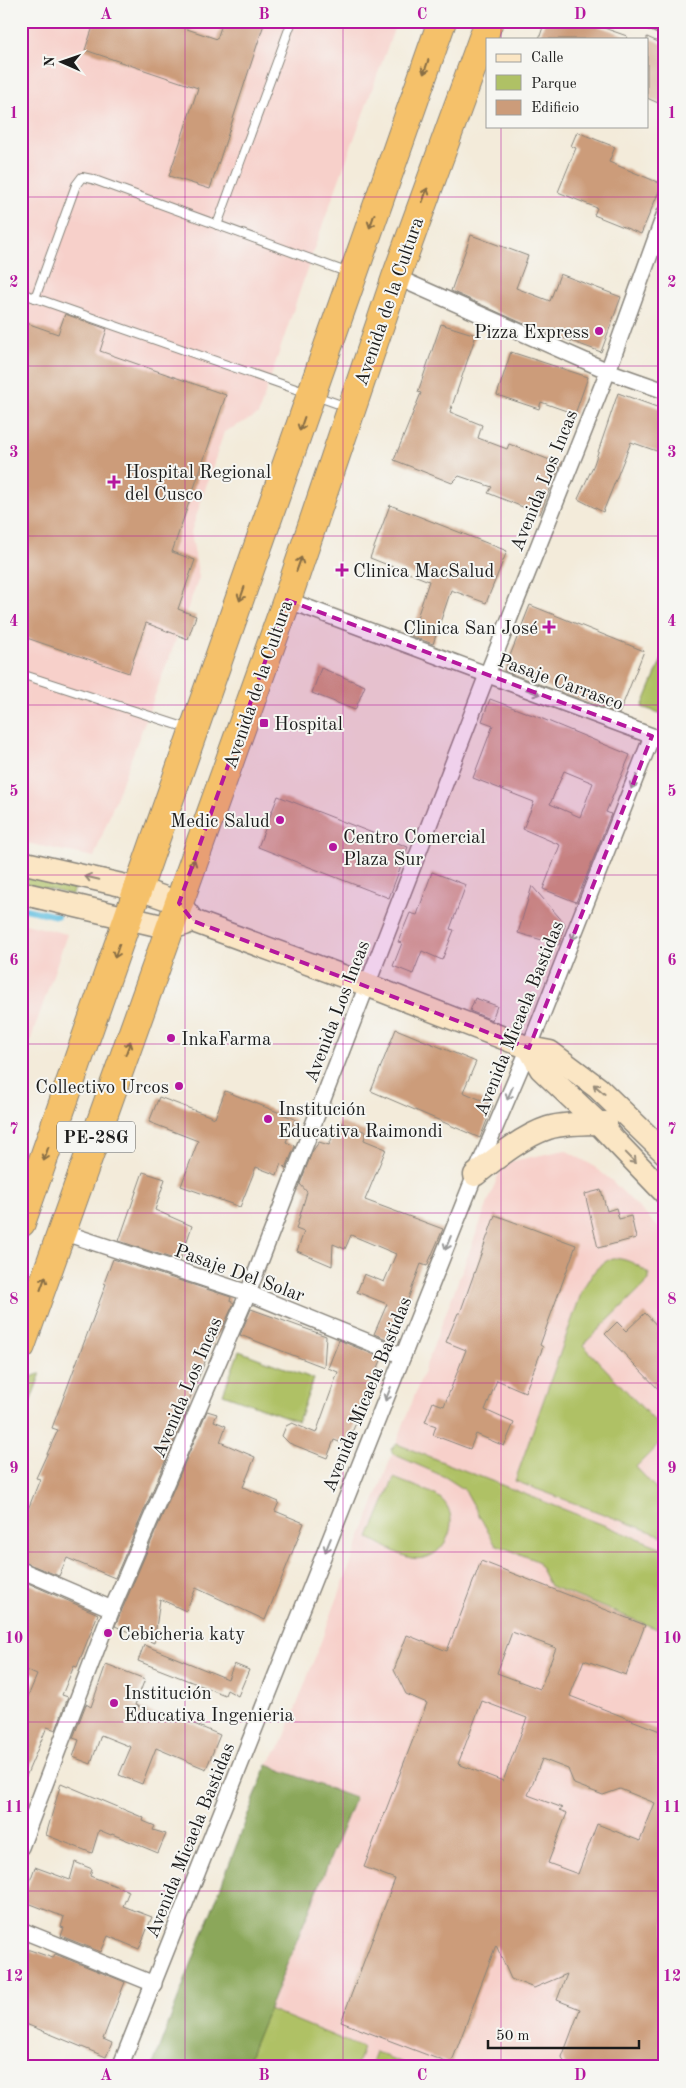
<svg xmlns="http://www.w3.org/2000/svg" width="686" height="2088" viewBox="0 0 686 2088" font-family="'Old Standard TT',serif">
	<rect width="100%" height="100%" fill="#f6f6f2"/>
	<filter id="ink" filterUnits="userSpaceOnUse"><feTurbulence type="fractalNoise" baseFrequency=".02" numOctaves="2"/><feDisplacementMap in="SourceGraphic" scale="10" xChannelSelector="R" yChannelSelector="G"/><feConvolveMatrix kernelMatrix="1 2 1 2 8 2 1 2 1" color-interpolation-filters="sRGB"/></filter>
	<filter id="wash" filterUnits="userSpaceOnUse"><feTurbulence type="fractalNoise" baseFrequency=".0096" numOctaves="4" result="noise"/><feDisplacementMap in="SourceGraphic" scale="20" xChannelSelector="R" yChannelSelector="G"/><feGaussianBlur stdDeviation="1.12" result="paint"/><feColorMatrix in="noise" values="0 0 0 0 0 0 0 0 0 0 0 0 0 0 0 0 0 1.4 0 .05"/><feComposite in="paint" operator="in"/></filter>
	<g filter="url(#wash)">
		<rect width="100%" height="100%" fill="#f3ebda"/>
		<!-- built -->
		<g fill="#f7d0ca">
			<path d="M21 21H397L315 246 258 415 224 432 191 532 199 578 94 857 21 842Z"/>
			<path d="M21 923 67 934 21 1068Z"/>
			<path d="M565 1150 592 1165 612 1181 665 1234V2067H152L267 1765 282 1744 503 1163Z"/>
		</g>
		<!-- green -->
		<g fill="#afc165" stroke="#666e40">
			<path d="M665 652V715L642 707Z"/>
			<path d="M21 869 76 882 73 895 21 883Z"/>
			<path d="M613 1258C628 1259 637 1264 649 1274V1280L583 1345 665 1432V1438L636 1467 665 1498V1537L515 1481 582 1291C590 1276 597 1264 613 1258Z"/>
			<path d="M239 1351 314 1379 298 1421 223 1394Z"/>
			<path d="M41 1373 26 1413 21 1414 22 1381Z"/>
			<path d="M397 1444 665 1549V1632L550 1586 537 1561 495 1544 465 1490 445 1477 393 1454 391 1449Z"/>
			<path d="M394 1478C405 1483 431 1491 440 1498 465 1518 444 1565 411 1558 398 1555 381 1544 369 1538Z"/>
			<path d="M268 2009 363 2048 356 2067H258L247 2062Z"/>
			<path d="M375 2052 413 2067H369Z"/>
		</g>
		<!-- forest -->
		<path fill="#8ba75a" stroke="#54623b" d="M267 1765 355 1798 245 2067H152Z"/>
		<g fill="none" stroke-linecap="round" stroke-linejoin="round">
			<!-- stream -->
			<path stroke="#62c0e1" stroke-width="6" d="M21 908 57 916"/>
		</g>
		<g id="blocks">
			<!-- building -->
			<g fill="#cc9c7a" fill-rule="evenodd">
				<path d="M95 21H163L217 39 223 21H265L210 189 169 176 198 88 85 50Z"/>
				<path d="M545 21H584L627 36 626 39H539Z"/>
				<path d="M647 37 665 45V106L647 98Z"/>
				<path d="M577 132 615 147 609 162 662 184 641 234 594 215 597 208 558 192 576 148 571 146Z"/>
				<path d="M471 235 528 256 516 288 550 301 560 274 621 297 601 352 522 323 451 291Z"/>
				<path d="M65 314 107 329 100 351 226 395 172 552 195 560 178 609 196 616 188 639 146 623 129 673 21 636V321L58 334Z"/>
				<path d="M441 324 476 335 450 412 482 425 478 438 507 449 509 444 560 464 540 514 488 493 492 487 459 476 452 483 394 460 421 393 418 392Z"/>
				<path d="M511 352 588 377 575 414 541 402 539 409 497 395Z"/>
				<path d="M618 393 665 410V454L631 442 603 512 578 499 594 464Z"/>
				<path d="M390 505 507 551 486 603 451 590 433 644 411 636 429 581 370 558Z"/>
				<path d="M530 605 644 651 619 714 504 671Z"/>
				<path d="M321 668 365 686 355 710 312 693Z"/>
				<path d="M490 699 538 717 630 755 606 812 611 814 576 902 543 889 560 845 523 829 534 802 473 778 493 725 482 721ZM564 771 593 783 580 817 550 804Z"/>
				<path d="M278 796 408 847 389 898 258 847Z"/>
				<path d="M432 872 466 885 450 929 454 930 442 960 422 951 413 974 393 966 402 943 398 942 410 913 417 915Z"/>
				<path d="M532 886 565 924 559 945 518 933Z"/>
				<path d="M475 998 497 1006 492 1020 470 1011Z"/>
				<path d="M396 1029 476 1062 463 1092 493 1105 480 1138 371 1091Z"/>
				<path d="M225 1091 295 1119 286 1142 295 1146 286 1168 281 1163 277 1175 256 1167 240 1207 181 1186 198 1141 149 1122 159 1097 215 1118Z"/>
				<path d="M339 1122 366 1132 364 1140 386 1149 365 1200 443 1229 427 1266 421 1264 395 1334 392 1333 389 1340 374 1334 387 1304 357 1292 364 1274 384 1282 396 1254 351 1235 345 1249 333 1244 332 1266 297 1251 304 1232 296 1229 307 1192 300 1184 312 1152 319 1142 329 1145Z"/>
				<path d="M143 1172 165 1179 155 1210 192 1226 180 1261 119 1241Z"/>
				<path d="M601 1190 607 1211 616 1208 619 1219 631 1216 636 1238 598 1248 585 1194Z"/>
				<path d="M495 1215 576 1245 540 1345 543 1347 525 1392 497 1380 485 1410 514 1423 504 1446 476 1434 470 1449 433 1435 436 1426 425 1422 433 1402 444 1406 466 1350 446 1342 458 1313H460Z"/>
				<path d="M113 1259 231 1297 230 1301 234 1303 222 1329 214 1340 187 1405 189 1406 115 1578 67 1558 59 1576 21 1561V1527L40 1479 36 1478 58 1430 52 1428 106 1284 104 1283Z"/>
				<path d="M251 1309 326 1336 324 1367 240 1335Z"/>
				<path d="M645 1313 665 1334V1396L605 1334 617 1322 626 1331Z"/>
				<path d="M339 1340 382 1358 347 1445 334 1440 327 1458 289 1443 282 1436 286 1426 292 1423 316 1433 338 1372 328 1368Z"/>
				<path d="M207 1411 217 1414 214 1421 226 1426 220 1442 255 1457 243 1487 279 1502 275 1511 304 1523 265 1620 196 1588 186 1611 160 1599 154 1643 115 1626Z"/>
				<path d="M481 1561 645 1625 626 1675 584 1660 570 1696 665 1733V2067H566L562 2057 580 2009 557 2000 567 1974 534 1988 511 1979 496 1945 451 2064 341 2022 395 1879 364 1867 427 1703 406 1694 394 1670 407 1635 447 1651ZM512 1632 556 1648 540 1689 497 1673ZM482 1701 527 1718 503 1781 458 1764ZM542 1759 568 1769 574 1784 603 1795 620 1789 655 1803 640 1841 597 1824 578 1874 548 1863 567 1813 559 1810 563 1808 528 1795Z"/>
				<path d="M21 1580 98 1614 77 1667 74 1666 62 1695 68 1697 56 1730 47 1727 21 1788V1713L37 1675 21 1668Z"/>
				<path d="M144 1645 228 1679 234 1664 249 1670 238 1696 227 1690 225 1695 138 1661Z"/>
				<path d="M106 1664 145 1679 135 1705 173 1722 175 1716 220 1735 206 1769 156 1748 142 1784 119 1775 131 1747 101 1735 91 1764 73 1757 79 1740 73 1738 86 1704 91 1707Z"/>
				<path d="M61 1783 144 1818 143 1821 155 1826 153 1830 166 1834 158 1853 112 1834 111 1835 99 1830 92 1853 46 1835Z"/>
				<path d="M75 1862 92 1869 90 1876 129 1891 123 1906 152 1917 139 1949 108 1936 101 1952 61 1936 64 1928 61 1927 64 1917 23 1901 35 1867 70 1880Z"/>
				<path d="M21 1947 53 1958 55 1954 125 1982 103 2039 112 2043 106 2057 21 2022Z"/>
			</g>
		</g>
	</g>
	<g filter="url(#ink)">
		<use href="#blocks" fill-opacity="0" stroke="#88847b" stroke-width="1"/>
		<g fill="none" stroke-linecap="round" stroke-linejoin="round">
			<defs>
				<g id="lane">
					<path d="M217 225 292 21"/>
					<path d="M21 293 347 407"/>
					<path d="M35 298 76 185 82 177 92 179 349 273"/>
					<path d="M21 674 190 729"/>
				</g>
				<g id="street">
					<path d="M649 21 665 28"/>
					<path d="M396 277 608 371 665 391"/>
					<path d="M62 1232 248 1293 403 1356"/>
					<path d="M21 1570 112 1609"/>
					<path d="M21 1847 112 1609 248 1293 487 675 608 371 665 213"/>
					<path d="M21 1930 154 1984"/>
					<path d="M120 2067 475 1175 529 1048 652 736 287 600"/>
				</g>
				<g id="secondary">
					<path d="M21 862 139 889 179 903 190 917"/>
					<path d="M21 893 170 928 185 924"/>
					<path d="M193 921 367 985 529 1048 550 1052 598 1088 665 1153"/>
					<path d="M529 1048 541 1069 598 1123 665 1193"/>
					<path d="M475 1175C495 1159 523 1136 548 1128 563 1123 590 1123 606 1123"/>
				</g>
				<g id="highway">
					<path d="M21 1223 442 21"/>
					<path d="M21 1346 287 600 396 277 489 21"/>
				</g>
			</defs>
			<!-- lane casing -->
			<use href="#lane" stroke="#88847b" stroke-width="10"/>
			<!-- street casing -->
			<use href="#street" stroke="#88847b" stroke-width="18"/>
			<!-- secondary casing -->
			<use href="#secondary" stroke="#88847b" stroke-width="25"/>
			<!-- highway casing -->
			<use href="#highway" stroke="#88847b" stroke-width="30"/>
			<!-- lane -->
			<use href="#lane" stroke="#fff" stroke-width="8"/>
			<!-- street -->
			<use href="#street" stroke="#fff" stroke-width="15"/>
			<!-- secondary -->
			<use href="#secondary" stroke="#fbe6c4" stroke-width="22"/>
			<!-- highway -->
			<use href="#highway" stroke="#f5c16b" stroke-width="28"/>
		</g>
		<!-- one-way arrows -->
		<defs><path id="oneway-shaft" d="M-6 0H5M1.5-3L5.5 0L1.5 3" fill="none" stroke-width="1.6" stroke-linecap="round" stroke-linejoin="round" transform="scale(1.25)"/></defs>
		<g stroke="#886e44">
			<use href="#oneway-shaft" transform="translate(426 67) rotate(109)"/>
			<use href="#oneway-shaft" transform="translate(425 195) rotate(-70)"/>
			<use href="#oneway-shaft" transform="translate(372 221) rotate(109)"/>
			<use href="#oneway-shaft" transform="translate(302 424) rotate(109)"/>
			<use href="#oneway-shaft" transform="translate(299 564) rotate(-71)"/>
			<use href="#oneway-shaft" transform="translate(242 594) rotate(109)"/>
			<use href="#oneway-shaft" transform="translate(192 866) rotate(-70)"/>
			<use href="#oneway-shaft" transform="translate(117 951) rotate(109)"/>
			<use href="#oneway-shaft" transform="translate(128 1048) rotate(-70)"/>
			<use href="#oneway-shaft" transform="translate(46 1154) rotate(109)"/>
			<use href="#oneway-shaft" transform="translate(43 1283) rotate(-70)"/>
		</g>
		<g stroke="#999">
			<use href="#oneway-shaft" transform="translate(533 692) rotate(21)"/>
			<use href="#oneway-shaft" transform="translate(634 782) rotate(112)"/>
			<use href="#oneway-shaft" transform="translate(575 933) rotate(112)"/>
			<use href="#oneway-shaft" transform="translate(510 1093) rotate(113)"/>
			<use href="#oneway-shaft" transform="translate(448 1243) rotate(112)"/>
			<use href="#oneway-shaft" transform="translate(388 1394) rotate(112)"/>
			<use href="#oneway-shaft" transform="translate(328 1545) rotate(112)"/>
		</g>
		<g stroke="#978b78">
			<use href="#oneway-shaft" transform="translate(92 878) rotate(-167)"/>
			<use href="#oneway-shaft" transform="translate(599 1089) rotate(-139)"/>
			<use href="#oneway-shaft" transform="translate(631 1158) rotate(46)"/>
		</g>
	</g>
	<!-- marked area -->
	<path fill="#b5179e" fill-opacity="0.2" stroke="#b5179e" stroke-width="4" stroke-dasharray="10 6" stroke-linejoin="round" d="M287 600 652 736 529 1048 193 921 179 903Z"/>
	<!-- grid -->
	<path fill="none" stroke="#b5179e" stroke-width="1" stroke-opacity="0.55" d="M185 21V2067M343 21V2067M501 21V39M501 126V2067M21 197H665M21 366H665M21 536H665M21 705H665M21 875H665M21 1044H665M21 1213H665M21 1383H665M21 1552H665M21 1722H665M21 1891H665"/>
	<!-- markers -->
	<g fill="#b5179e" stroke="#f6f6f2" stroke-width="2">
		<circle cx="599" cy="331" r="5"/>
		<path d="M111.5 474.5h5v5h5v5h-5v5h-5v-5h-5v-5h5z"/>
		<path d="M339.5 562.5h5v5h5v5h-5v5h-5v-5h-5v-5h5z"/>
		<path d="M546.5 619.5h5v5h5v5h-5v5h-5v-5h-5v-5h5z"/>
		<rect x="259" y="718" width="10" height="10" rx="2.5"/>
		<circle cx="280" cy="820" r="5"/>
		<circle cx="333" cy="847" r="5"/>
		<circle cx="171" cy="1038" r="5"/>
		<circle cx="179" cy="1086" r="5"/>
		<circle cx="268" cy="1119" r="5"/>
		<circle cx="108" cy="1633" r="5"/>
		<circle cx="114" cy="1703" r="5"/>
	</g>
	<g text-anchor="middle" stroke-width="4" stroke-linejoin="round" paint-order="stroke">
		<!-- shield labels -->
		<rect fill="#f6f6f2" stroke="#5d5d5c" stroke-width="1" x="57" y="1121.5" width="78" height="31" rx="4"/>
		<g font-size="18" font-weight="bold" fill="#1c1c1c">
			<text x="96" y="1143">PE-28G</text>
		</g>
		<!-- street labels -->
		<g font-size="19" fill="#1c1c1c" stroke="#f6f6f2">
			<text transform="translate(388 301) rotate(-71)" y="7">Avenida de la Cultura</text>
			<text transform="translate(543 480) rotate(-68)" y="7">Avenida Los Incas</text>
			<text transform="translate(561 681) rotate(20)" y="7">Pasaje Carrasco</text>
			<text transform="translate(257 684) rotate(-71)" y="7">Avenida de la Cultura</text>
			<text transform="translate(336 1011) rotate(-69)" y="7">Avenida Los Incas</text>
			<text transform="translate(518 1018) rotate(-68)" y="7">Avenida Micaela Bastidas</text>
			<text transform="translate(240 1272) rotate(20)" y="7">Pasaje Del Solar</text>
			<text transform="translate(186 1387) rotate(-67)" y="7">Avenida Los Incas</text>
			<text transform="translate(366 1394) rotate(-68)" y="7">Avenida Micaela Bastidas</text>
			<text transform="translate(189 1840) rotate(-68)" y="7">Avenida Micaela Bastidas</text>
		</g>
		<!-- poi labels -->
		<g font-size="19" fill="#1c1c1c" stroke="#f6f6f2" text-anchor="start">
			<text x="589" y="338" text-anchor="end">Pizza Express</text>
			<text x="125" y="478">Hospital Regional<tspan x="125" dy="22">del Cusco</tspan></text>
			<text x="353" y="577">Clinica MacSalud</text>
			<text x="538" y="634" text-anchor="end">Clinica San José</text>
			<text x="274" y="730">Hospital</text>
			<text x="270" y="827" text-anchor="end">Medic Salud</text>
			<text x="343" y="843">Centro Comercial<tspan x="343" dy="22">Plaza Sur</tspan></text>
			<text x="181" y="1045">InkaFarma</text>
			<text x="169" y="1093" text-anchor="end">Collectivo Urcos</text>
			<text x="278" y="1115">Institución<tspan x="278" dy="22">Educativa Raimondi</tspan></text>
			<text x="118" y="1640">Cebicheria katy</text>
			<text x="124" y="1699">Institución<tspan x="124" dy="22">Educativa Ingenieria</tspan></text>
		</g>
	</g>
	<!-- margin -->
	<rect width="686" height="2088" fill="none" stroke="#f6f6f2" stroke-width="55"/>
	<!-- legend -->
	<rect x="486" y="38" width="162" height="90" fill="#f6f6f2" stroke="#9f9f9c"/>
	<rect x="496" y="54" width="25" height="8" fill="#fbe6c4" stroke="#9f9f9c"/>
	<text x="531" y="62" font-size="15" fill="#1c1c1c">Calle</text>
	<rect x="496" y="75" width="25" height="15" fill="#afc165" stroke="#9f9f9c"/>
	<text x="531" y="88" font-size="15" fill="#1c1c1c">Parque</text>
	<rect x="496" y="100" width="25" height="15" fill="#cc9c7a" stroke="#9f9f9c"/>
	<text x="531" y="112" font-size="15" fill="#1c1c1c">Edificio</text>
	<!-- north arrow -->
	<g transform="translate(62 62) rotate(272)" stroke="#f6f6f2" stroke-width="4" paint-order="stroke">
	<path d="M0-4L9 19L0 12L-9 19Z" fill="#1c1c1c"/>
	<text y="-8" font-size="14" font-weight="bold" text-anchor="middle" fill="#1c1c1c">N</text>
	</g>
	<!-- scale -->
	<path d="M488 2040v8h151v-8" fill="none" stroke="#1c1c1c" stroke-width="2.5"/>
	<text x="496" y="2040" font-size="15" fill="#1c1c1c" stroke="#f6f6f2" stroke-width="4" paint-order="stroke">50 m</text>
	<rect x="28" y="28" width="630" height="2032" fill="none" stroke="#b5179e" stroke-width="2"/>
	<g font-size="16" text-anchor="middle" font-weight="bold" fill="#b5179e">
		<text x="106" y="19">A</text>
		<text x="264" y="19">B</text>
		<text x="422" y="19">C</text>
		<text x="580" y="19">D</text>
		<text x="14" y="118">1</text>
		<text x="672" y="118">1</text>
		<text x="14" y="287">2</text>
		<text x="672" y="287">2</text>
		<text x="14" y="457">3</text>
		<text x="672" y="457">3</text>
		<text x="14" y="626">4</text>
		<text x="672" y="626">4</text>
		<text x="14" y="796">5</text>
		<text x="672" y="796">5</text>
		<text x="14" y="965">6</text>
		<text x="672" y="965">6</text>
		<text x="14" y="1134">7</text>
		<text x="672" y="1134">7</text>
		<text x="14" y="1304">8</text>
		<text x="672" y="1304">8</text>
		<text x="14" y="1473">9</text>
		<text x="672" y="1473">9</text>
		<text x="14" y="1643">10</text>
		<text x="672" y="1643">10</text>
		<text x="14" y="1812">11</text>
		<text x="672" y="1812">11</text>
		<text x="14" y="1981">12</text>
		<text x="672" y="1981">12</text>
		<text x="106" y="2080">A</text>
		<text x="264" y="2080">B</text>
		<text x="422" y="2080">C</text>
		<text x="580" y="2080">D</text>
	</g>
</svg>
